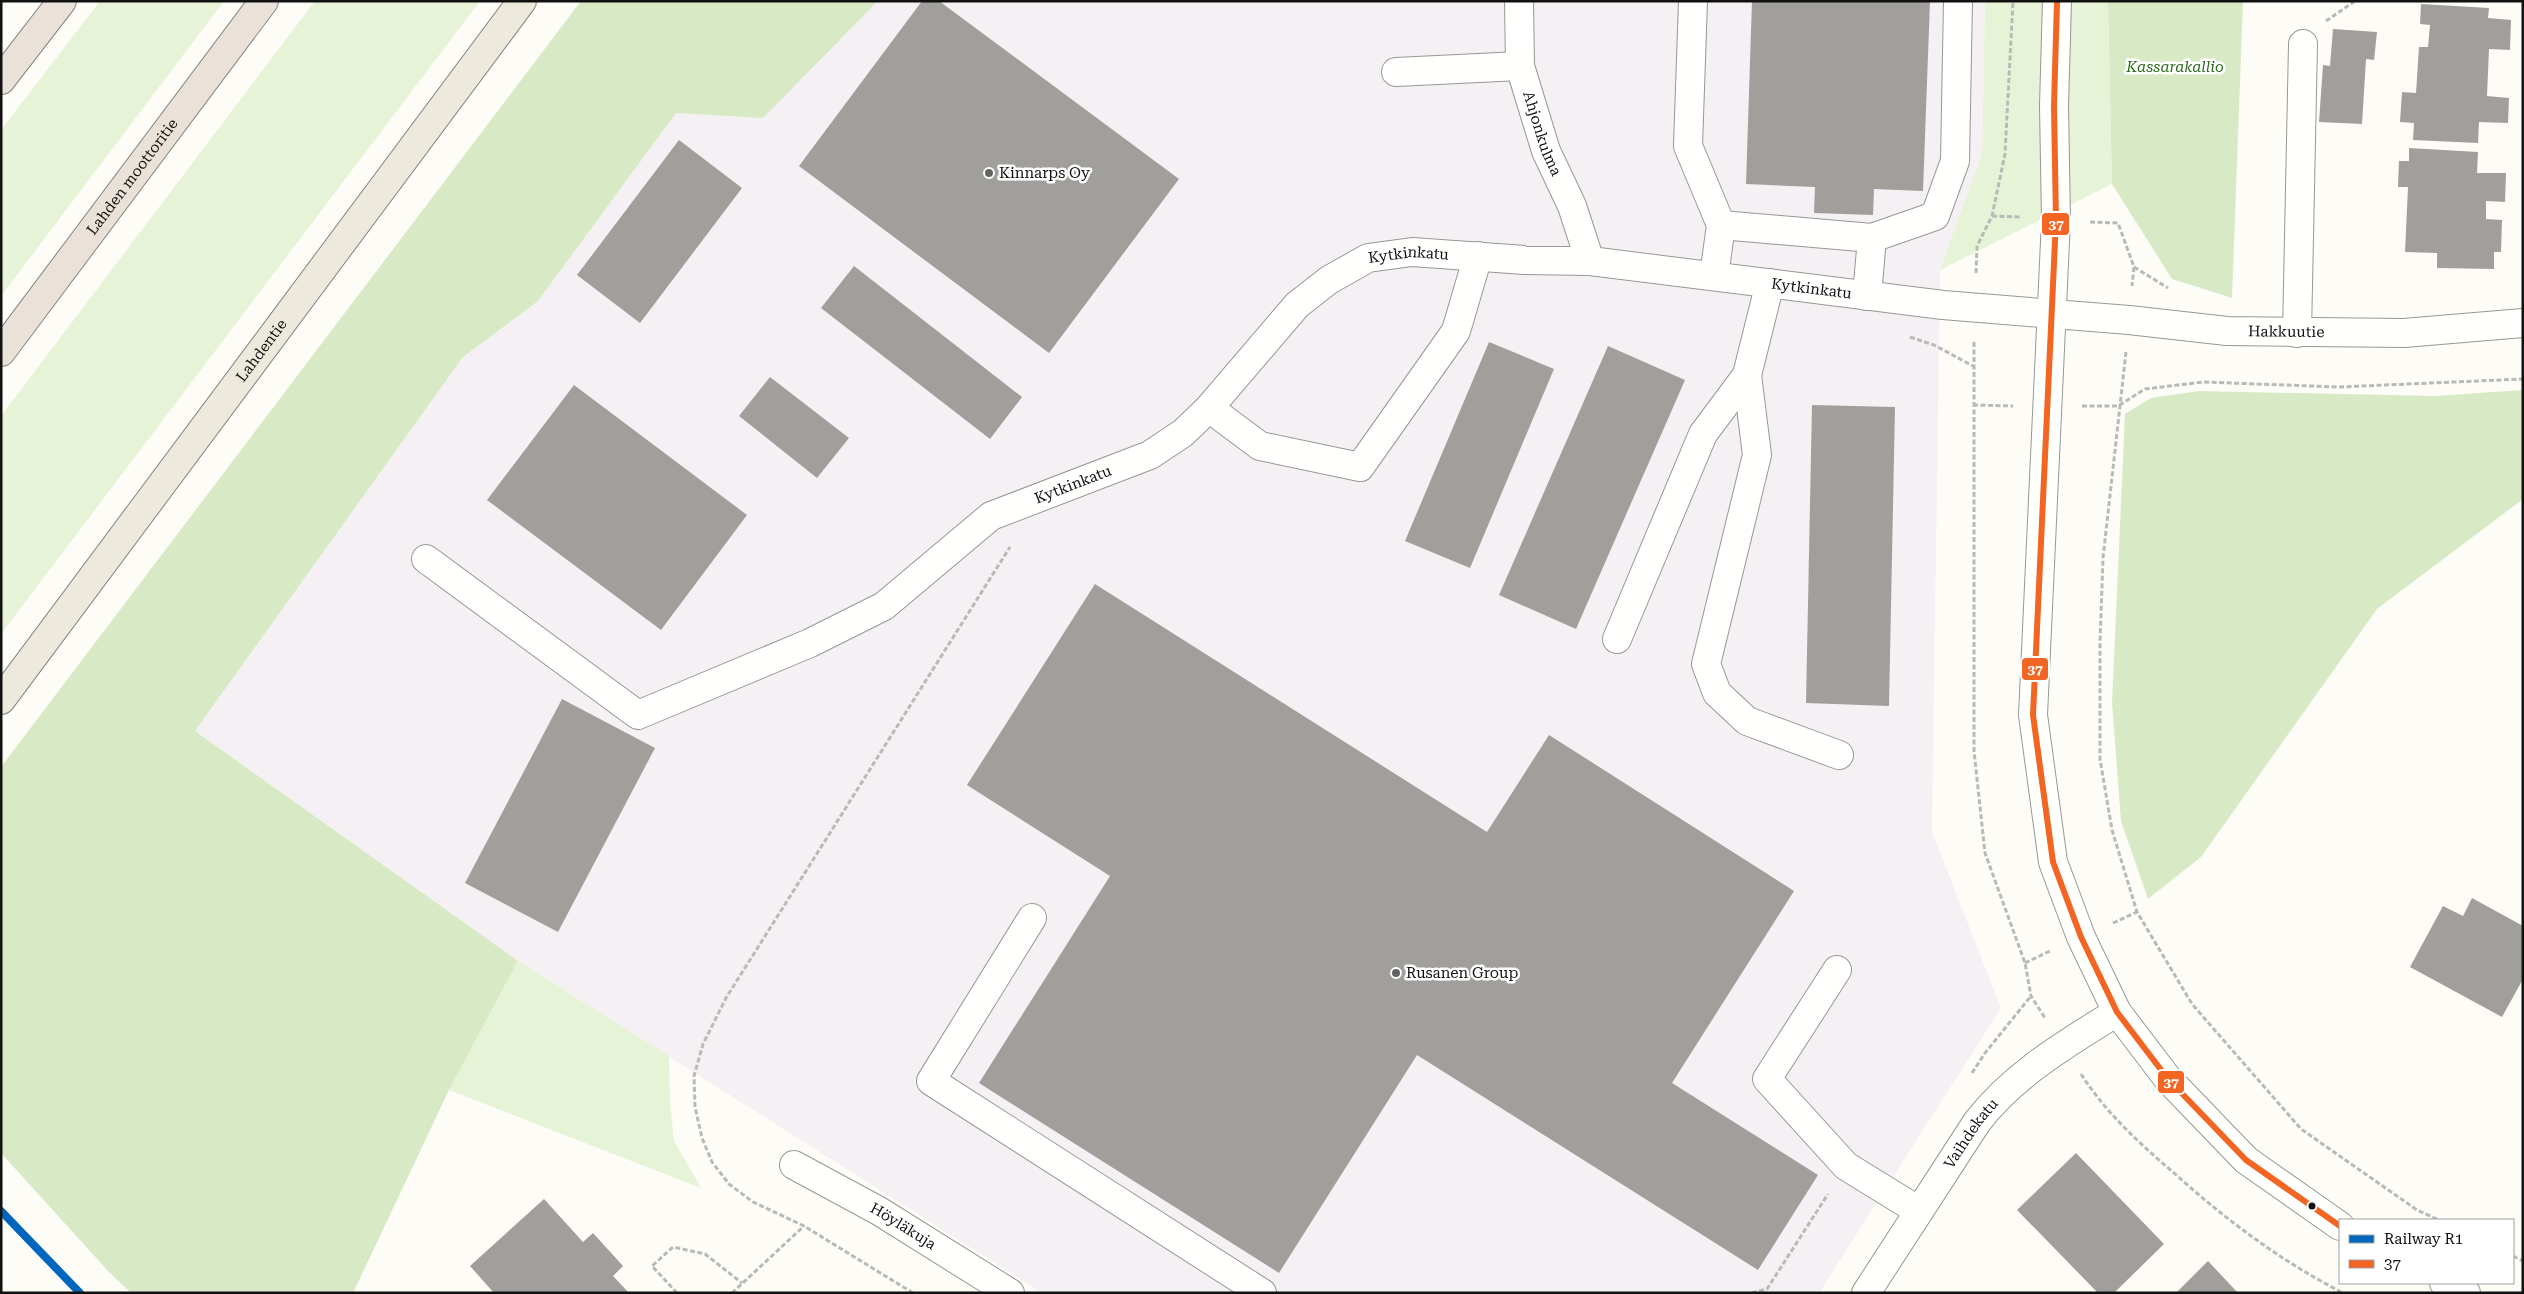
<svg xmlns="http://www.w3.org/2000/svg" width="2524" height="1294" viewBox="0 0 2524 1294" font-family="'Roboto Serif',serif">
	<rect width="100%" height="100%" fill="#fdfcf7"/>
	<!-- industrial -->
	<path fill="#f5f0f3" d="M878 1H1985L1982 153 1940 270 1932 832 2001 1008 1819 1293H1042L518 961 195 731 463 357 538 301 676 113 763 117Z"/>
	<!-- green -->
	<g fill="#e7f3d7">
		<path d="M100 1H224L1 296V130Z"/>
		<path d="M315 1H480L1 634V416Z"/>
		<path d="M1985 1H2108L2112 184 1940 270 1982 153Z"/>
		<path d="M518 961 669 1056 670 1102 674 1141 701 1188 449 1090Z"/>
	</g>
	<!-- forest -->
	<g fill="#d8eac5">
		<path d="M581 1H878L763 118 676 113 538 301 463 357 195 731 518 961 449 1090 353 1293H131L108 1271 1 1153V767Z"/>
		<path d="M2108 1H2243L2232 298 2172 279 2112 184Z"/>
		<path d="M2523 390V499L2377 609 2201 857 2148 899 2121 821 2112 703 2125 414 2151 398 2199 391 2435 396Z"/>
	</g>
	<!-- building -->
	<g fill="#a19f9c">
		<path d="M922 1H939L1179 179 1049 353 799 166Z"/>
		<path d="M1752 1H1930L1923 191 1874 189 1873 215 1814 213 1815 187 1746 184Z"/>
		<path d="M2421 4 2489 8 2488 18 2511 20 2510 50 2489 49 2487 96 2509 98 2508 123 2479 122 2478 143 2413 140 2414 123 2400 122 2402 92 2416 93 2419 47H2428L2430 25 2420 24Z"/>
		<path d="M2333 29 2377 32 2374 60 2366 59 2362 124 2319 122 2323 65 2330 66Z"/>
		<path d="M679 140 742 188 640 323 577 275Z"/>
		<path d="M2409 148 2478 152 2477 173H2506L2505 202 2486 201V219L2502 220 2501 252H2494V269L2437 268V253L2405 252 2408 187H2398L2399 161H2409Z"/>
		<path d="M854 266 1022 397 990 439 821 308Z"/>
		<path d="M1489 342 1554 369 1470 568 1405 541Z"/>
		<path d="M1608 346 1685 380 1576 629 1499 595Z"/>
		<path d="M770 377 849 438 817 478 739 416Z"/>
		<path d="M574 385 747 515 661 630 487 500Z"/>
		<path d="M1812 405 1895 407 1889 706 1806 703Z"/>
		<path d="M1095 584 1487 832 1549 735 1794 891 1672 1083 1818 1175 1758 1270 1417 1055 1279 1273 979 1083 1110 876 967 785Z"/>
		<path d="M562 699 655 748 558 932 465 883Z"/>
		<path d="M2472 898 2523 926V979L2502 1017 2410 967 2443 906 2463 916Z"/>
		<path d="M2076 1153 2164 1244 2114 1293H2098L2017 1210Z"/>
		<path d="M544 1199 583 1242 593 1233 623 1266 613 1276 629 1293H494L470 1266Z"/>
		<path d="M2208 1261 2238 1293H2176Z"/>
	</g>
	<g fill="none" stroke-linecap="round" stroke-linejoin="round">
		<defs>
			<g id="minor">
				<path id="s1" d="M1519 1 1520 66 1546 151 1572 206 1590 261"/>
				<path d="M1693 1 1688 146 1721 225 1714 276"/>
				<path d="M2057 1 2054 106 2056 220 2033 715 2053 862 2081 937 2117 1012 2168 1079 2246 1160 2340 1226"/>
				<path d="M1396 72 1520 66"/>
				<path d="M1721 225 1872 238 1867 296"/>
				<path d="M1872 238 1935 216 1955 161 1958 1"/>
				<path d="M2297 333 2303 44"/>
				<path d="M1747 375 1757 455 1706 664 1717 693 1747 721 1839 755"/>
				<path d="M1209 408 1260 446 1360 467 1456 331 1478 256"/>
				<path id="s2" d="M426 559 638 715 810 643 884 606 991 516 1150 455 1183 433 1209 408 1297 305 1329 280 1368 258 1412 252 1525 260 1590 261 1943 305 2129 320 2227 331 2404 333 2523 323"/>
				<path d="M1617 639 1703 434 1747 375 1770 283"/>
				<path d="M1032 918 931 1081 1262 1293"/>
				<path d="M1837 970 1767 1079 1846 1166 1919 1211"/>
				<path id="s3" d="M794 1165 879 1211 1010 1293"/>
				<path d="M2444 1283 2466 1293"/>
				<path id="s4" d="M1866 1293 1977 1122C2014 1074 2066 1044 2117 1012"/>
			</g>
			<g id="major">
				<path id="s5" d="M1 700 522 1"/>
			</g>
			<g id="highway">
				<path d="M1 80 62 1"/>
				<path id="s6" d="M1 352 264 1"/>
			</g>
		</defs>
		<!-- minor casing -->
		<use href="#minor" stroke="#979795" stroke-width="30"/>
		<!-- major casing -->
		<use href="#major" stroke="#858482" stroke-width="30"/>
		<!-- highway casing -->
		<use href="#highway" stroke="#858482" stroke-width="30"/>
		<!-- path -->
		<g stroke="#b9b9b8" stroke-width="3" stroke-dasharray="5 2.5" stroke-linecap="butt">
			<path d="M2326 21 2355 1"/>
			<path d="M1992 216 2021 217"/>
			<path d="M2090 222 2118 223 2134 267 2132 286"/>
			<path d="M2134 267 2168 288"/>
			<path d="M1976 273 1977 246 1992 216 2005 154 2013 1"/>
			<path d="M1910 337 1934 345 1973 366"/>
			<path d="M1974 342V751L1985 853 2025 963 2031 996 2045 1018"/>
			<path d="M2126 352 2103 558 2100 642V759L2112 830 2137 912 2192 1004 2301 1129 2417 1210 2439 1220"/>
			<path d="M1973 405 2013 406"/>
			<path d="M2082 406H2118L2145 389 2203 382 2339 387 2523 379"/>
			<path d="M2113 923 2137 912"/>
			<path d="M2025 963 2050 951"/>
			<path d="M1972 1073 1985 1053 2031 996"/>
			<path d="M2081 1074C2106 1113 2139 1143 2174 1173 2226 1220 2281 1261 2343 1293"/>
			<path d="M2513 1256 2523 1261"/>
			<path d="M677 1293 652 1266 673 1247 705 1254 742 1283"/>
			<path d="M732 1293 804 1226"/>
			<path d="M913 1293 804 1226 753 1202 729 1184 712 1162 702 1138 695 1107 694 1076 703 1044 726 998 1010 547"/>
			<path d="M1752 1293 1767 1289 1828 1194"/>
		</g>
		<!-- minor -->
		<use href="#minor" stroke="#fffffe" stroke-width="28"/>
		<!-- major -->
		<use href="#major" stroke="#ede9dc" stroke-width="28"/>
		<!-- highway -->
		<use href="#highway" stroke="#eae1d8" stroke-width="28"/>
		<defs>
			<path id="bus-1" d="M2057 1 2054 106 2056 220 2033 715 2053 862 2081 937 2117 1012 2168 1079 2246 1160 2340 1226"/>
		</defs>
		<!-- bus-1 casing -->
		<use href="#bus-1" stroke="#fff" stroke-width="10"/>
		<!-- bus-1 -->
		<use href="#bus-1" stroke="#f26522" stroke-width="6"/>
		<defs>
			<path id="rail-1" d="M1 1211 80 1293"/>
		</defs>
		<!-- rail-1 casing -->
		<use href="#rail-1" stroke="#fff" stroke-width="11"/>
		<!-- rail-1 -->
		<use href="#rail-1" stroke="#0065bd" stroke-width="8"/>
	</g>
	<!-- markers -->
	<g fill="#646362" stroke="#fff" stroke-width="2">
		<circle cx="989" cy="173" r="5"/>
		<circle cx="1396" cy="973" r="5"/>
	</g>
	<circle fill="#111" stroke="#fff" stroke-width="2" cx="2312" cy="1206" r="4.5"/>
	<g text-anchor="middle" stroke-width="5" stroke-linejoin="round" paint-order="stroke">
		<!-- park labels -->
		<g font-size="15" font-style="italic" fill="#2f6b1f" stroke="#fff">
			<text x="2175" y="72">Kassarakallio</text>
		</g>
		<!-- street labels -->
		<g font-size="15" fill="#111" stroke="#fff">
			<text dy="5" stroke="none"><textPath href="#s1" startOffset="136">Ahjonkulma</textPath></text>
			<text dy="5" stroke="none"><textPath href="#s6" startOffset="219">Lahden moottoritie</textPath></text>
			<text dy="5" stroke="none"><textPath href="#s2" startOffset="1180">Kytkinkatu</textPath></text>
			<text dy="5" stroke="none"><textPath href="#s2" startOffset="1585">Kytkinkatu</textPath></text>
			<text dy="5" stroke="none"><textPath href="#s2" startOffset="2062">Hakkuutie</textPath></text>
			<text dy="5" stroke="none"><textPath href="#s5" startOffset="436">Lahdentie</textPath></text>
			<text dy="5" stroke="none"><textPath href="#s2" startOffset="760">Kytkinkatu</textPath></text>
			<text dy="5" stroke="none"><textPath href="#s4" startOffset="191">Vaihdekatu</textPath></text>
			<text dy="5" stroke="none"><textPath href="#s3" startOffset="125">Höyläkuja</textPath></text>
		</g>
		<!-- poi labels -->
		<g font-size="15" fill="#111" stroke="#fff" text-anchor="start">
			<text x="999" y="178">Kinnarps Oy</text>
			<text x="1406" y="978">Rusanen Group</text>
		</g>
	</g>
	<g stroke="#fff" stroke-width="2">
		<rect x="2041" y="212" width="29" height="24" rx="5" fill="#f26522"/>
		<rect x="2021" y="657" width="28" height="24" rx="5" fill="#f26522"/>
		<rect x="2157" y="1070" width="28" height="24" rx="5" fill="#f26522"/>
	</g>
	<g font-size="14" text-anchor="middle" font-weight="bold" fill="#fff">
		<text x="2056" y="229">37</text>
		<text x="2035" y="674">37</text>
		<text x="2171" y="1087">37</text>
	</g>
	<!-- border -->
	<rect width="2524" height="1294" fill="none" stroke="#111111" stroke-width="5"/>
	<!-- legend -->
	<rect x="2339" y="1219" width="175" height="65" fill="#ffffff" stroke="#a0a0a0"/>
	<rect x="2349" y="1235" width="25" height="8" fill="#0065bd" stroke="#a0a0a0"/>
	<text x="2384" y="1244" font-size="15" fill="#111111">Railway R1</text>
	<rect x="2349" y="1260" width="25" height="8" fill="#f26522" stroke="#a0a0a0"/>
	<text x="2384" y="1269" font-size="15" fill="#111111">37</text>
</svg>
